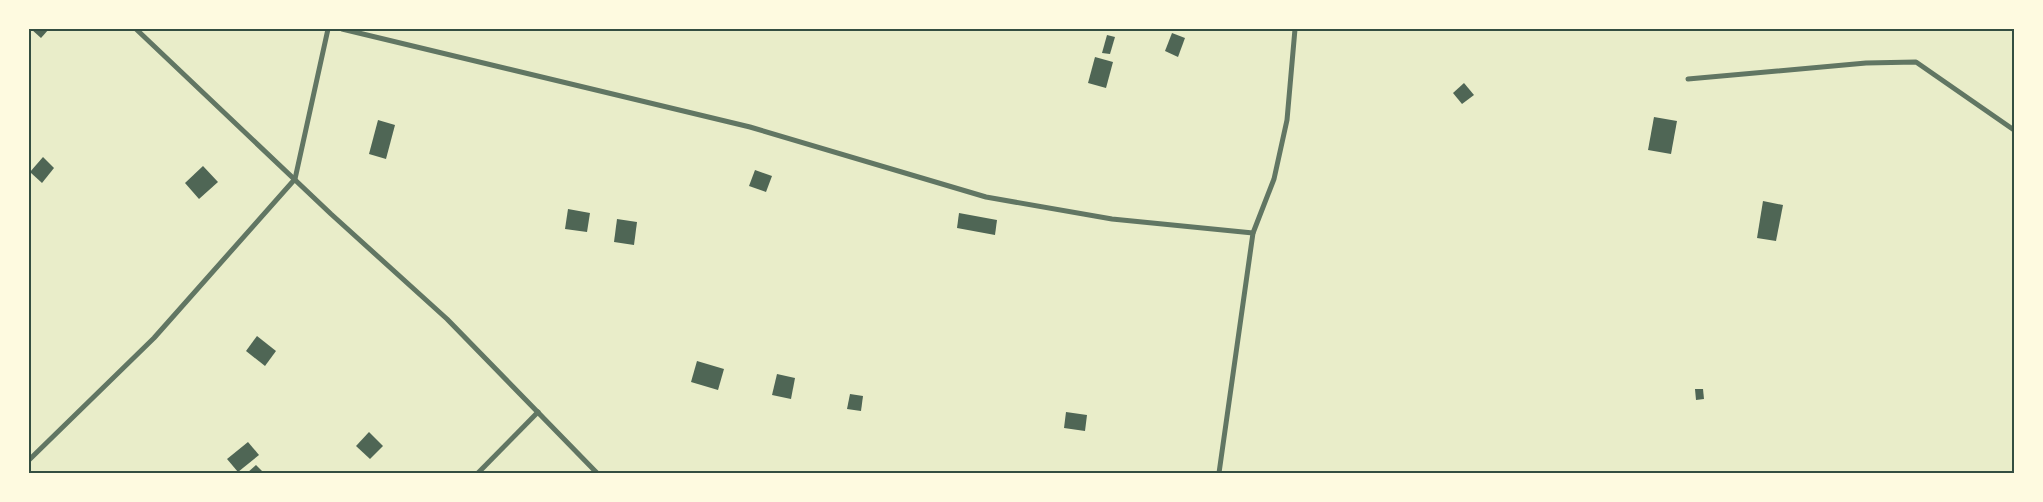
<svg xmlns="http://www.w3.org/2000/svg" width="2043" height="502" viewBox="0 0 2043 502" font-family="Commissioner,sans-serif">
	<rect width="100%" height="100%" fill="#e9edc9"/>
	<!-- building -->
	<g fill="#4f6655">
		<path d="M31 29H49L41 38Z"/>
		<path d="M1172 33 1185 38 1178 57 1165 51Z"/>
		<path d="M1107 35 1115 37 1110 54 1102 53Z"/>
		<path d="M1095 57 1113 62 1106 88 1088 83Z"/>
		<path d="M1464 83 1474 95 1462 104 1453 93Z"/>
		<path d="M1654 117 1677 121 1671 154 1648 150Z"/>
		<path d="M378 120 395 125 386 159 369 154Z"/>
		<path d="M43 157 54 168 42 183 30 172Z"/>
		<path d="M203 166 218 182 199 199 185 183Z"/>
		<path d="M755 170 772 176 766 192 749 186Z"/>
		<path d="M1763 201 1783 205 1776 241 1757 238Z"/>
		<path d="M568 209 590 213 587 232 565 229Z"/>
		<path d="M959 213 997 220 995 235 957 228Z"/>
		<path d="M617 219 637 222 634 245 614 242Z"/>
		<path d="M257 336 276 351 265 366 246 351Z"/>
		<path d="M697 361 724 369 718 390 691 382Z"/>
		<path d="M777 374 795 378 791 399 772 395Z"/>
		<path d="M1695 389H1703L1704 399 1696 400Z"/>
		<path d="M850 394 863 396 861 411 847 409Z"/>
		<path d="M1066 412 1087 415 1085 431 1064 428Z"/>
		<path d="M369 432 383 446 370 459 356 446Z"/>
		<path d="M248 442 259 455 238 472 227 459Z"/>
		<path d="M256 465 264 473H247Z"/>
	</g>
	<g fill="none" stroke-linecap="round" stroke-linejoin="round">
		<!-- minor -->
		<g stroke="#617663" stroke-width="5">
			<path d="M136 29 331 214 447 319 597 473"/>
			<path d="M342 29 750 127 986 197 1112 219 1253 233"/>
			<path d="M1688 79 1866 63 1916 62 2014 130"/>
			<path d="M29 460 154 338 295 179 328 29"/>
			<path d="M478 473 538 412"/>
			<path d="M1219 473 1253 233 1274 179 1287 120 1295 29"/>
		</g>
	</g>
	<!-- border -->
	<rect width="2043" height="502" fill="none" stroke="#fefae0" stroke-width="60"/>
	<rect x="30" y="30" width="1983" height="442" fill="none" stroke="#344e41" stroke-width="2"/>
</svg>
